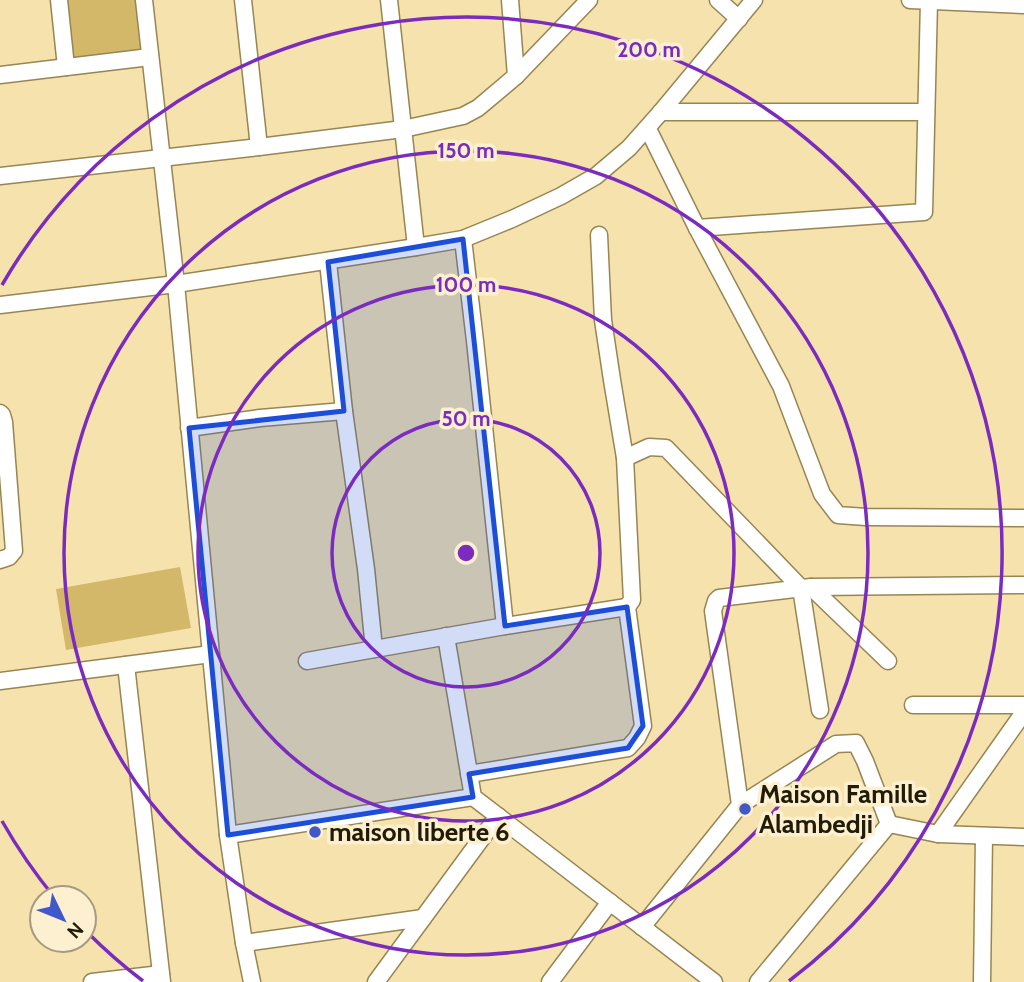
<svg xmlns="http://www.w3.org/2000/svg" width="1024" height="982" viewBox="0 0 1024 982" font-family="Cabin,sans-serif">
	<rect width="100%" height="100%" fill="#f6e2ad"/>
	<!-- green -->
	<g fill="#d4b869">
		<path d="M58 0H140L144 51 62 60Z"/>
		<path d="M180 567 191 628 66 650 56 589Z"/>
	</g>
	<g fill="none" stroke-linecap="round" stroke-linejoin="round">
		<defs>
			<g id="minor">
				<path d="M59 0 66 67"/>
				<path d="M144 0 176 284 228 835 244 943 252 982"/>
				<path d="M243 0 259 147"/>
				<path d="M389 0 416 247"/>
				<path d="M510 0 516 76"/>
				<path d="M718 0 739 19"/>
				<path d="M910 0 1024 5"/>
				<path d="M0 75 150 57"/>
				<path d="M661 112H926"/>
				<path d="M648 129 697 228 781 386 822 494 838 515 866 517 1024 518"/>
				<path d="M0 176 259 147 403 129 463 116 478 108 516 76 589 0"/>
				<path d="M697 228 924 212 929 1"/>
				<path d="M599 235 603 320 612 380 625 458"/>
				<path d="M463 239 475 341 505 626"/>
				<path d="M328 262 344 411 366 569 374 649"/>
				<path d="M0 305 176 284 416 247 463 239 512 219 561 196 596 176 629 148 661 112 754 0"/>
				<path d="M0 413 2 415 4 422 14 551 9 557 0 560"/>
				<path d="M189 428 260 418 344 411"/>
				<path d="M811 587 888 661"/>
				<path d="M446 636 473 797 714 982"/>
				<path d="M307 661 505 626 627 607"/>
				<path d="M126 665 162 982"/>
				<path d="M0 681 211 654"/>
				<path d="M913 705H1024"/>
				<path d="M469 774 628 748 637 738 643 726 627 607 632 600 625 458 649 447 666 448 801 588 820 710"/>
				<path d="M740 805 836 744 856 743 865 761 889 824"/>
				<path d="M889 824 938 834 1024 837"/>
				<path d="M938 834 1024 712"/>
				<path d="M228 835 473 797"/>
				<path d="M642 927 740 805 713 611 716 601 719 598 811 587 1024 585"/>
				<path d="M244 943 423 918"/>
				<path d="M92 982 161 974"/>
				<path d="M376 982 498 816"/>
				<path d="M550 982 610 902"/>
				<path d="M758 982 889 824"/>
				<path d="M982 982 984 836"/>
			</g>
		</defs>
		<!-- minor casing -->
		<use href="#minor" stroke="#978553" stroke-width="19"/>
		<!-- minor -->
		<use href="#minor" stroke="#fff" stroke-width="16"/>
	</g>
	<!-- marked area -->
	<path fill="#1d4ed8" fill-opacity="0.2" stroke="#1d4ed8" stroke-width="5" stroke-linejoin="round" d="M463 239 505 626 627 607 643 726 628 748 469 774 473 797 228 835 189 428 344 411 328 262Z"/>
	<!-- distance rings -->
	<g fill="none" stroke="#7b2cbf" stroke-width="3.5">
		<circle cx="466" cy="553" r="134"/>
		<circle cx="466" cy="553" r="268"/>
		<circle cx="466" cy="553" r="402"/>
		<path d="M143 981A536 536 0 0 1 87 932M55 898A536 536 0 0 1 2 821M2 285A536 536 0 1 1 789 981"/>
	</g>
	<!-- markers -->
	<g fill="#4158cb" stroke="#fcf0d1" stroke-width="2.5">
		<circle cx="745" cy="809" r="7"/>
		<circle cx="315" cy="832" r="7"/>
	</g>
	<g text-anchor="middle" stroke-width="7" stroke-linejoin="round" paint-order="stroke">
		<!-- poi labels -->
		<g font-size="26" font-weight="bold" fill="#221b06" stroke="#fcf0d1" text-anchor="start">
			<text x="759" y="803">Maison Famille<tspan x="759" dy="30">Alambedji</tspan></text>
			<text x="329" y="841">maison liberte 6</text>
		</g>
	</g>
	<circle cx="466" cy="553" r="10" fill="#7b2cbf" stroke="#fcf0d1" stroke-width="3.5"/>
	<g font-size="21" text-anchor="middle" font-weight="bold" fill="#7b2cbf" stroke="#fcf0d1" stroke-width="7" stroke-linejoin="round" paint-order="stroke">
		<text x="649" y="57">200 m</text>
		<text x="466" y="158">150 m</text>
		<text x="466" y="292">100 m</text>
		<text x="466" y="426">50 m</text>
	</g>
	<!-- north arrow -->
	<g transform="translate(63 919) rotate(133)"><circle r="33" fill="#fcf0d1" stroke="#a59b80" stroke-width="2"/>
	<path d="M0-5L12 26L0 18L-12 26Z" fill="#4158cb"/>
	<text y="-10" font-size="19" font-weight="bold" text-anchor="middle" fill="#221b06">N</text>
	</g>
</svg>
